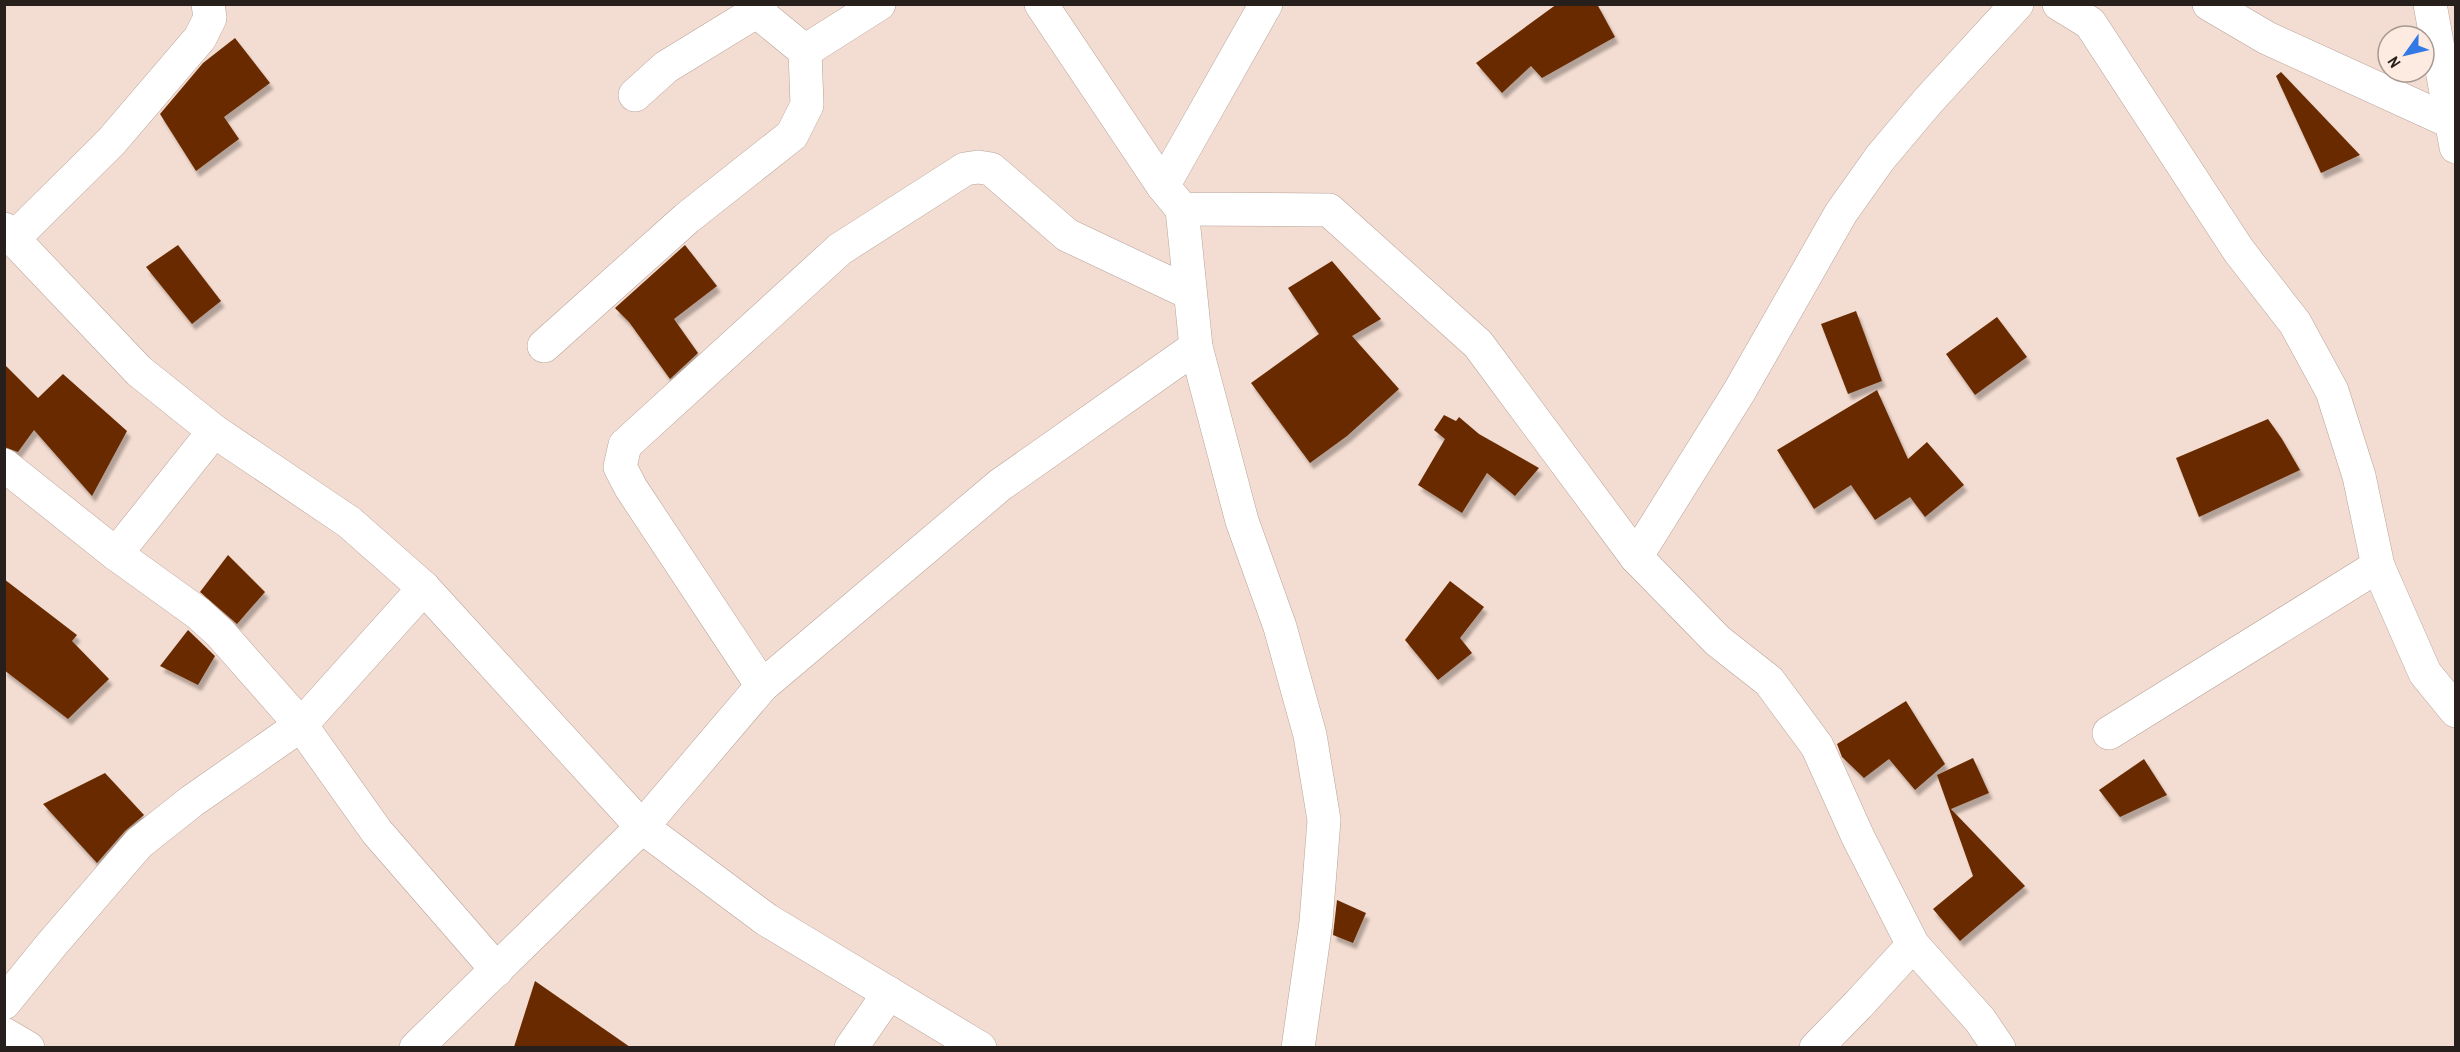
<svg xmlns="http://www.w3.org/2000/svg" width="2460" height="1052" viewBox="0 0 2460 1052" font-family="'Archivo Narrow',sans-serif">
	<defs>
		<filter id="shadow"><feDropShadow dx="3.5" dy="6" stdDeviation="1.5" flood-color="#0004"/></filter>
	</defs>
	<rect width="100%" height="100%" fill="#f3dcd1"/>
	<!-- building -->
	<g fill="#692c00" filter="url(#shadow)">
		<path d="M1557 4H1597L1615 37 1542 78 1531 66 1502 93 1476 63Z"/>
		<path d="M235 38 270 83 224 117 239 139 196 171 160 114 203 63Z"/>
		<path d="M2281 72 2360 155 2321 173 2276 76Z"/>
		<path d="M178 245 221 301 192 324 146 267Z"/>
		<path d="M685 245 717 286 674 319 698 353 670 379 629 322 615 308Z"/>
		<path d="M1332 261 1381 319 1352 336 1399 389 1347 436 1310 463 1251 383 1319 334 1288 288Z"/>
		<path d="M1856 311 1882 381 1848 394 1821 324Z"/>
		<path d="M1997 317 2027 357 1975 395 1946 354Z"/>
		<path d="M4 364 38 398 63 374 127 431 92 496 34 430 18 452 4 447Z"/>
		<path d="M1877 390 1908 459 1927 442 1964 485 1925 517 1910 497 1875 520 1851 485 1814 509 1777 450Z"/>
		<path d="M1444 415 1456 421 1459 417 1479 434 1539 468 1515 496 1487 473 1462 513 1418 485 1445 439 1434 430Z"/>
		<path d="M2268 419 2282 439 2300 470 2199 517 2176 458Z"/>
		<path d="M228 555 265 592 237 624 200 592Z"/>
		<path d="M4 579 77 635 72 641 109 679 68 719 4 670Z"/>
		<path d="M1450 581 1484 607 1460 638 1472 653 1438 680 1405 640Z"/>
		<path d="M188 630 215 656 198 685 160 666Z"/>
		<path d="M1906 701 1945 764 1915 790 1889 759 1864 778 1842 757 1837 744Z"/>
		<path d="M1973 758 1989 793 1951 809 2025 886 1960 941 1933 909 1973 876 1937 775Z"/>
		<path d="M2144 759 2167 795 2120 817 2099 790Z"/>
		<path d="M105 773 144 815 125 831 97 863 43 804Z"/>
		<path d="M1337 900 1366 913 1353 943 1333 935Z"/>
		<path d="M535 981 630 1047H514Z"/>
	</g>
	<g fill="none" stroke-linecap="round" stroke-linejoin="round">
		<defs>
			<g id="street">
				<path d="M1041 4 1163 186 1182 209 1329 210 1478 344 1636 557 1718 641 1769 681 1817 746 1858 837 1913 945 1980 1020 1999 1048"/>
				<path d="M2059 4 2090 23 2239 251 2295 323 2332 391 2359 476 2378 566 2425 673 2456 711"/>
				<path d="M2209 4 2267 38 2451 122H2456"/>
				<path d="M2430 4 2456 147"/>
				<path d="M635 95 666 67 759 10 766 19 805 51"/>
				<path d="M1163 186 1266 4"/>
				<path d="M1182 209 1196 347 1242 521 1280 627 1310 735 1324 820 1316 922 1298 1048"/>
				<path d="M4 229 139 371 214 431 349 522 424 588 642 827 767 920 980 1048"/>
				<path d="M14 238 111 142 200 38 210 18 208 4"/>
				<path d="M544 346 687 218 792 135 807 105 805 51 879 4"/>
				<path d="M4 465 116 554 198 613 220 633 301 725 377 832 497 970"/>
				<path d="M116 554 214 431"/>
				<path d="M1636 557 1739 392 1841 213 1880 158 1928 101 2017 4"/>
				<path d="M762 686 631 488 620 467 625 445 840 249 965 169 978 167 991 169 1067 235 1190 293"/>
				<path d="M2109 733 2378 566"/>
				<path d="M4 1003 52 944 139 843 192 801 301 725 424 588"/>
				<path d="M4 1034 28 1048"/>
				<path d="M416 1048 642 827 762 686 1000 485 1196 347"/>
				<path d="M851 1048 889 993"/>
				<path d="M1816 1048 1858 1005 1913 945"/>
			</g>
		</defs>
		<!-- street casing -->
		<use href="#street" stroke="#b8a398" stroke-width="34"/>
		<!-- street -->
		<use href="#street" stroke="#fff" stroke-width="33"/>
	</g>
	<!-- border -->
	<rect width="2460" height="1052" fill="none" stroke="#271f1b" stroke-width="12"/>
	<!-- north arrow -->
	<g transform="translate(2406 54) rotate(236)"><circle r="28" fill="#fdebe1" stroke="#a79992" stroke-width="1.5"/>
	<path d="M0-4.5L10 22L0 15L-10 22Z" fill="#3379e6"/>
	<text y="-9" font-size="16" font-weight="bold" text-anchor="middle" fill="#271f1b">N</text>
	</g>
</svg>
